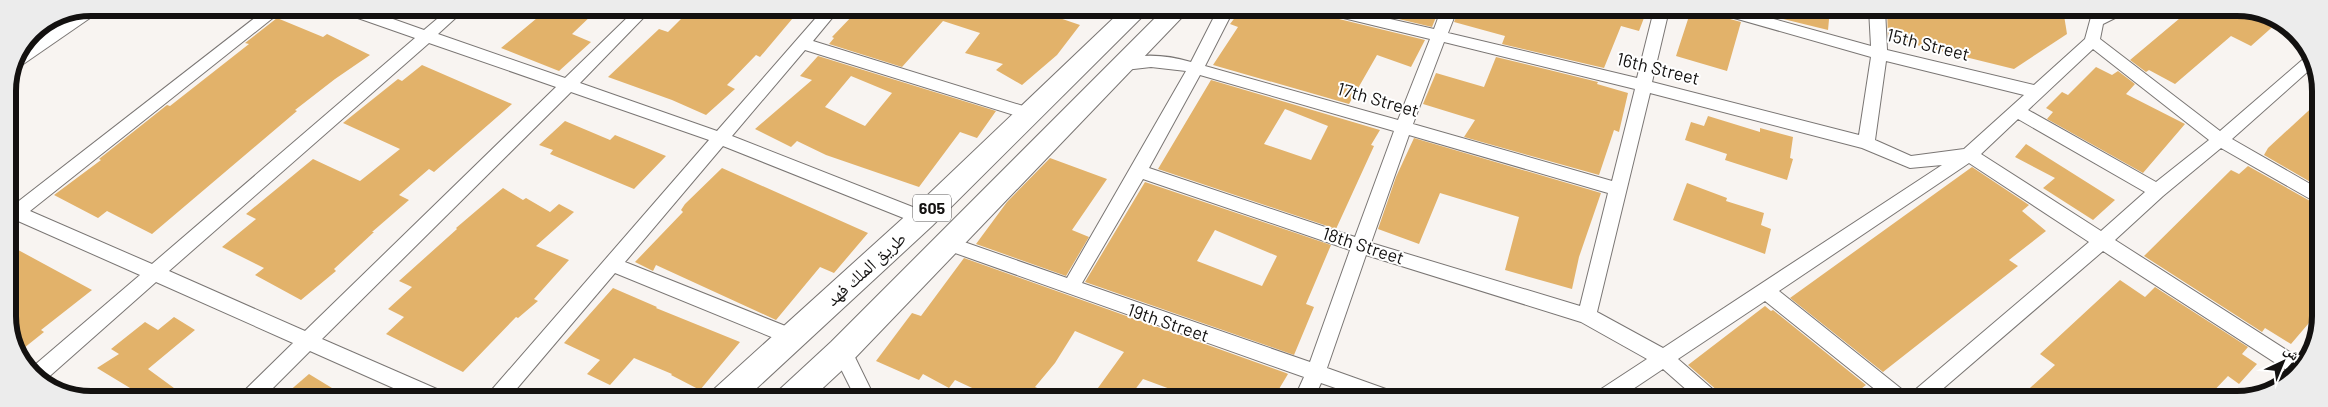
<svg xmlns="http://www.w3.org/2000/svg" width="2328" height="407" viewBox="0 0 2328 407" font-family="Barlow,'Noto Naskh Arabic',sans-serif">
	<rect width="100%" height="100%" fill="#f8f4f1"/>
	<!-- building -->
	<g fill="#e2b26a" fill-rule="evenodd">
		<path d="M2192 8H2248L2278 22 2251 46 2231 36 2175 84 2149 70 2146 72 2130 60Z"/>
		<path d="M1767 9H1830L1828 30 1767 15Z"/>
		<path d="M1887 9H2063L2067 34 2014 69 1888 38Z"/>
		<path d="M1361 10H1439L1432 27Z"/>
		<path d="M1459 10H1647L1639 31 1621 26 1604 68 1502 44 1505 36 1454 22Z"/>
		<path d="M1691 10H1715L1719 16 1741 22 1727 71 1676 56Z"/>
		<path d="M1039 11 1080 25 1057 55 1022 85 996 70 1003 64 965 53 980 33 943 21 902 67 829 44 834 38 832 37 856 12Z"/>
		<path d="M1240 11H1313L1335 18 1425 40 1411 67 1377 55 1349 104 1213 65 1238 27 1230 24Z"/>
		<path d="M595 12 572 34 591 42 559 71 501 48 543 13Z"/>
		<path d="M688 12H798L760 57 756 55 727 85 735 89 706 115 672 100 608 77 659 29 668 32Z"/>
		<path d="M277 18 323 37 327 34 370 55 335 79 295 110 297 111 152 234 107 211 98 218 54 195 101 160 99 159 167 105 170 106 249 44 245 43Z"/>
		<path d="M818 56 996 111 977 138 960 132 919 187 826 155 797 141 791 147 755 129 812 80 800 76ZM851 76 892 93 865 126 825 107Z"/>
		<path d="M1496 57 1598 82 1597 84 1628 93 1619 132 1614 130 1599 175 1464 137 1475 120 1423 104 1436 73 1484 87Z"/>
		<path d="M422 65 512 104 434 172 429 169 399 195 409 200 372 232H374L334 269 336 271 301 300 255 275 264 268 222 247 256 219 246 214 313 159 360 181 400 149 343 123 398 79 402 81Z"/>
		<path d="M2096 67 2112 75 2118 71 2135 84 2126 94 2185 124 2143 173 2047 119 2053 112 2046 108 2062 92 2068 95Z"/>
		<path d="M1211 80 1380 130 1371 145 1374 146 1336 229 1158 169ZM1285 109 1328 126 1311 160 1264 144Z"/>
		<path d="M2319 101V187L2264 155 2268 148Z"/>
		<path d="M1708 116 1760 132V128L1793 137 1790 158 1793 159 1787 180 1725 160 1727 154 1685 140 1691 122 1704 126Z"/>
		<path d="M565 121 610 140 615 135 666 156 634 189 550 154 553 150 539 145Z"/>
		<path d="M1414 138 1601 193 1579 257 1572 289 1505 270 1519 217 1440 193 1419 244 1378 229 1396 177Z"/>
		<path d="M2026 144 2069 171 2115 200 2093 220 2043 188 2055 178 2015 157Z"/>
		<path d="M1050 158 1107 179 1072 230 1089 237 1066 276 976 244 1007 202Z"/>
		<path d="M2248 166 2319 206 2320 310 2291 344 2265 328 2262 332 2144 256 2231 170 2239 174Z"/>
		<path d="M1972 167 2029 205 2022 211 2046 231 2009 260 2018 266 1883 372 1790 298Z"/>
		<path d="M722 168 868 233 834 273 820 267 776 320 656 265 653 271 635 262 683 212 681 210 685 204Z"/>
		<path d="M1145 182 1331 245 1306 304 1314 307 1294 355 1085 282ZM1215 230 1277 256 1262 286 1197 261Z"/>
		<path d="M1687 183 1727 198 1726 201 1764 213 1761 225 1771 229 1765 254 1673 220Z"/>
		<path d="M503 188 523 200 526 198 550 212 559 204 574 212 536 246 569 260 534 299 538 301 518 318 516 317 463 372 386 334 404 317 388 309 412 287 399 281 457 229 456 228Z"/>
		<path d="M9 245 92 290 41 330 44 332 19 352 10 337Z"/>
		<path d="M964 258 1286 373 1288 374 1273 399H1177L1181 393 1143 379 1128 399H1090L1124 352 1075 331 1055 363 1035 387 1062 399H983L985 394 955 380 949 388 923 374 919 380 876 361 912 313 921 316Z"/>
		<path d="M2120 280 2145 297 2155 287 2248 347 2242 354 2257 364 2239 384 2228 376 2206 399H2018L2055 365 2040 354Z"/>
		<path d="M613 288 657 307 656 308 740 342 700 390 671 375 672 374 634 358 610 385 587 374 600 360 564 343Z"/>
		<path d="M1765 306 1771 311 1773 310 1866 385 1848 399H1727L1688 365Z"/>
		<path d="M174 317 195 330 148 369 189 399H126L135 391 97 368 119 354 111 349 145 322 158 330Z"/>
		<path d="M309 374 350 399H280Z"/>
	</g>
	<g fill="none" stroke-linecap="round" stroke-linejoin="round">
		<defs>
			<g id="minor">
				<path d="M1869 9H1885L1887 50 2034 85 2085 39 2091 17 2108 9H2127L2125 13 2103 24 2100 39 2220 131 2308 55 2314 66 2232 139 2319 189V204L2221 148 2163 196 2115 240 2302 360 2294 375 2103 251 1931 399H1887L1765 301 1678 359 1717 393 1720 399H1697L1663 369 1618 399H1592L1595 393 1647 359 1581 322 1366 255 1327 368 1397 393 1400 399H1367L1321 383 1314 399H1294L1304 377 941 248 938 243 941 238 947 236 1067 278 1186 71 1151 67 1125 70 1119 68 1117 64 1119 60C1143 53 1168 55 1191 62L1217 11H1233L1205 66 1398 120 1430 39 1331 15 1329 11H1355L1434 29 1441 10H1457L1448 33 1637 78 1654 10H1669L1652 82 1859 135 1871 57 1720 14 1717 10H1741L1871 46ZM1444 42 1635 89 1612 181 1413 124ZM2093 49 2209 140 2156 182 2028 110ZM1886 61 2024 95 1964 149 1911 156 1875 140ZM1200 75 1394 131 1355 237 1149 168ZM1650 93 1862 148 1910 168 1942 165 1663 348 1597 312ZM2018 119 2145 192 2101 231 1981 154ZM1409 135 1608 193 1580 306 1371 243ZM1969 163 2089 242 1909 395 1779 291ZM1143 179 1350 250 1310 362 1082 283Z"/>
				<path d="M633 12H649L580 83 717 131 821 12H837L813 41 1036 110 1038 114 1036 118 1030 120 805 50 732 136 928 213 931 218 928 223 922 225 916 223 723 146 625 262 798 331 801 337 798 343 791 345 615 273 508 399H486L489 393 709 140 571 92 322 339 446 393 449 399H418L310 351 262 399H239L242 393 293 343 156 282 43 382 36 379 30 369 140 275 18 221 9 225V202L15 204 261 13H279L30 211 152 264 415 38 355 17 352 13H376L424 30 444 13H461L438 34 565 78ZM429 43 556 87 305 331 169 271Z"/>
				<path d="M75 14H93L90 18 19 67 12 68 14 59 19 51Z"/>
				<path d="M842 343 849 345 871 390 879 393 882 399H856L832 351 835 345Z"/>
			</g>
			<g id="motorway">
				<path d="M1121 11H1148L932 226 745 399H709L713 390 912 210Z"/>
				<path d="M1162 11H1188L853 360 811 399H774L779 390 831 342Z"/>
			</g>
		</defs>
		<!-- minor casing -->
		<use href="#minor" stroke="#7a7674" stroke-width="2"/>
		<!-- motorway casing -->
		<use href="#motorway" stroke="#7a7674" stroke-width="2"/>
		<!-- minor -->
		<use href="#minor" fill="#fff" fill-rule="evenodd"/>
		<!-- motorway -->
		<use href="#motorway" fill="#fff" fill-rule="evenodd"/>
	</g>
	<g text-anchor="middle" stroke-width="4" stroke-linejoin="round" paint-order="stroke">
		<!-- shield labels -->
		<rect fill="#fff" stroke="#5a5858" stroke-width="1" x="913" y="194.5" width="38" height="27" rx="4"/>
		<g font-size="16" font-weight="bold" fill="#131110">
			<text x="932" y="214">605</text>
		</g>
		<!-- street labels -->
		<g font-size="18" fill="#131110" stroke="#fff">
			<text transform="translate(1928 45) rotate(14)" y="6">15th Street</text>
			<text transform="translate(1658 69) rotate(14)" y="6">16th Street</text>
			<text transform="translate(1378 100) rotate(16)" y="6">17th Street</text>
			<text transform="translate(1363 246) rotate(18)" y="6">18th Street</text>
			<text transform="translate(866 269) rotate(-42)" y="6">طريق الملك فهد</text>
			<text transform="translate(1168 323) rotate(19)" y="6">19th Street</text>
		</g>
	</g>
	<!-- crop -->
	<path d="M0 0H2328V407H0ZM91 16H2237A75 75 0 0 1 2312 91V316A75 75 0 0 1 2237 391H91A75 75 0 0 1 16 316V91A75 75 0 0 1 91 16Z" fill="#ececec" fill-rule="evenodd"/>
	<path fill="none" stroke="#131110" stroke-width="6" d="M91 16H2237A75 75 0 0 1 2312 91V316A75 75 0 0 1 2237 391H91A75 75 0 0 1 16 316V91A75 75 0 0 1 91 16Z"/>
	<!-- north arrow -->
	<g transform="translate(2283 362) rotate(44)" stroke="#ffffff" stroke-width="4" paint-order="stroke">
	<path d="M0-4L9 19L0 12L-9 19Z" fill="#131110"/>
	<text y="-8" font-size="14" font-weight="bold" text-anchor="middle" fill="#131110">ش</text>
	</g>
</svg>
